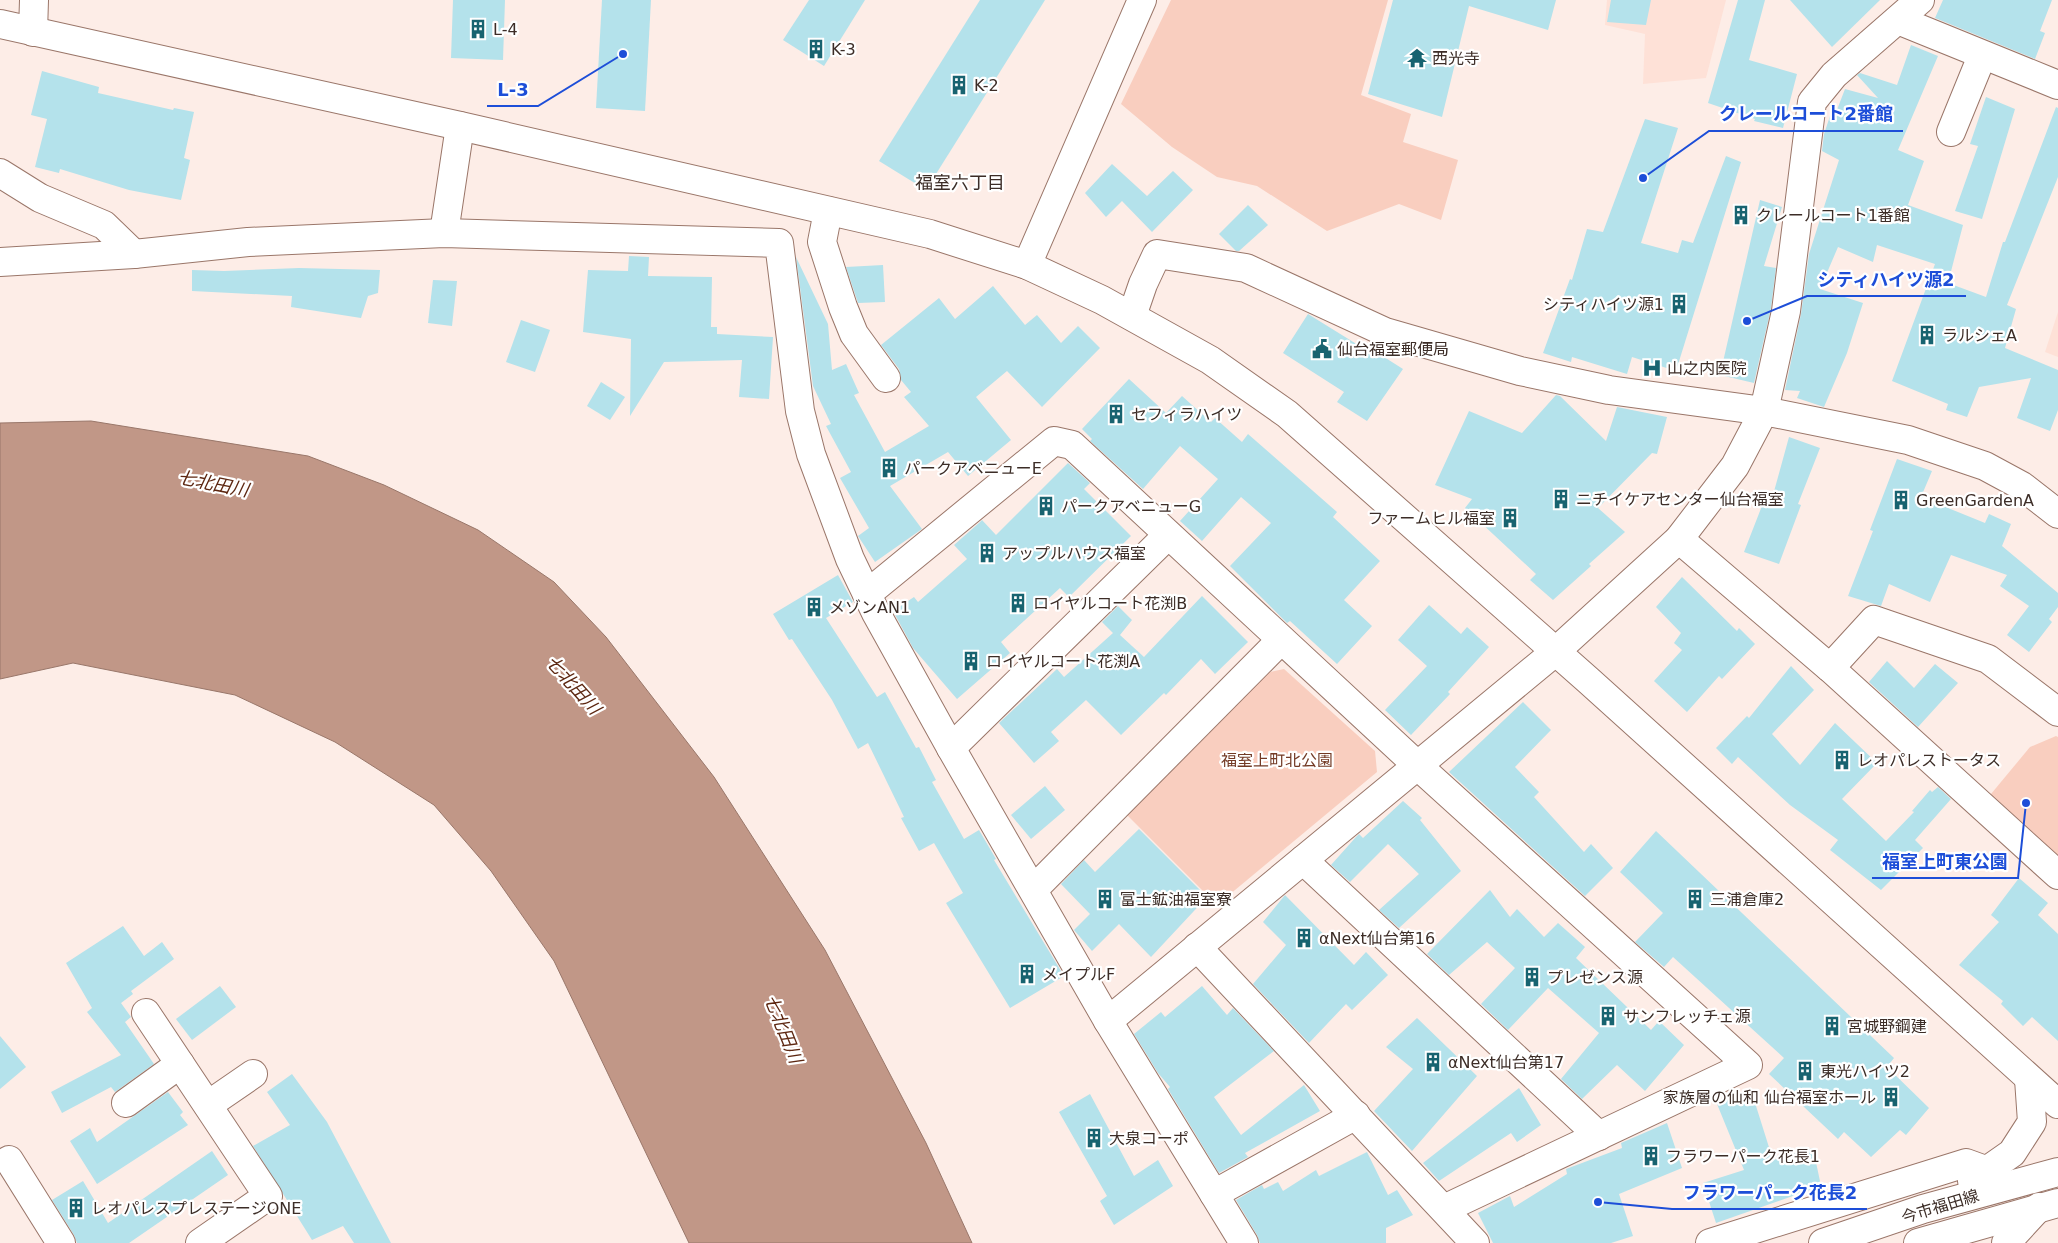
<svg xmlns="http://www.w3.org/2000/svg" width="2058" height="1243" viewBox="0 0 2058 1243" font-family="'DejaVu Sans','Noto Sans JP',sans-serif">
	<rect width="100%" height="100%" fill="#fdede7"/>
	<!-- built -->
	<g fill="#fee1d7">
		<path d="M1607 0H1726L1706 78 1643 84 1645 34 1605 25Z"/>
		<path d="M2058 312V357L2045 352Z"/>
	</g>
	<!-- green -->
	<g fill="#f9cebf">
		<path d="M1171 0H1388L1361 95 1411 114 1403 142 1458 160 1441 220 1399 204 1327 231 1257 186 1217 177 1172 147 1121 104Z"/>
		<path d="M1284 669 1375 751 1377 772 1217 905 1124 812 1261 674Z"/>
		<path d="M2056 736 2058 737V867L1998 813 1991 794 2030 747Z"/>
	</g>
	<!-- water -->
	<path fill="#c19787" stroke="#99776a" d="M91 421 308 456 384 485 478 530 554 582 606 637 714 777 825 950 926 1143 972 1243H689L554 961 491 871 434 805 335 742 235 695 73 663 0 679V423Z"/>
	<!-- building -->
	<g fill="#b4e2eb">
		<path d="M453 0H505L503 60 451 58Z"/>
		<path d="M602 0H651L645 111 596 108Z"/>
		<path d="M809 0H865L824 66 783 40Z"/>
		<path d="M980 0H1045L926 190 879 161Z"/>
		<path d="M1393 0H1556L1548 30 1469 6 1442 117 1368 94Z"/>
		<path d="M1611 0H1651L1646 25 1607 22Z"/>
		<path d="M1738 0H1765L1749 60 1797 74 1783 128 1754 121 1755 119 1708 103Z"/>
		<path d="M1790 0H1880L1832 47Z"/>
		<path d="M1943 0H2052L2040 31 2045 33 2035 59 1935 18Z"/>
		<path d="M1911 45 1938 56 1898 150 1924 161 1908 205 1963 225 1948 283 1986 297 2003 242H2005L2056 107 2058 108V177L2007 305 2016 309 2005 348 2058 370V410L2050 431 2017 418 2031 378 1979 387 1967 417 1946 410 1948 404 1892 381 1935 264 1877 245 1873 262 1838 247 1820 289 1863 303 1847 353 1824 407 1797 398 1800 391 1785 390 1801 314 1809 254 1839 160 1822 151 1824 134 1831 113 1835 115 1845 89 1878 98 1857 75 1860 73 1897 85Z"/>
		<path d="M42 71 99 87 98 93 173 110 174 108 194 112 184 158 190 160 181 200 129 190 60 169 59 173 35 167 47 119 31 115Z"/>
		<path d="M1986 97 2015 109 1982 219 1955 211 1978 146 1970 144Z"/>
		<path d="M1645 119 1678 128 1641 243 1678 253 1682 240 1693 243 1726 156 1741 162 1676 371 1632 357 1627 374 1572 357 1571 362 1543 353 1570 279 1572 280 1587 229 1603 232Z"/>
		<path d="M1112 164 1147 196 1173 171 1193 190 1152 232 1122 201 1106 217 1085 193Z"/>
		<path d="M1760 200 1782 207 1764 266 1776 268 1771 308 1754 383 1720 375Z"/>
		<path d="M1248 205 1268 225 1239 251H1236L1219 234Z"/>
		<path d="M629 256 649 257 648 276 712 277 711 327H717V334L773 337 769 399 739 397 742 360 664 362 630 416 631 339 583 332 588 270 628 271Z"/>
		<path d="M796 257 828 324 832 370 846 364 859 393 854 395 885 452 929 426 904 397 911 392 901 380 899 369 881 345 939 298 955 319 993 286 1025 325 1037 315 1061 343 1078 326 1100 348 1042 407 1007 371 976 397 1011 440 968 476 948 452 890 486 922 529 875 562 858 536 869 528 840 478 851 472 826 426 831 424 813 386Z"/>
		<path d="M883 265 885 302 858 303 846 267Z"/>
		<path d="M299 268 380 270 378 293 368 296 361 318 291 307 292 296 192 291V270L224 271Z"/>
		<path d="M433 280 457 281 452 326 428 323Z"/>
		<path d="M1308 314 1371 353 1373 350 1403 369 1367 421 1337 402 1344 392 1283 353Z"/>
		<path d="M521 320 550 330 535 372 506 362Z"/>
		<path d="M1129 379 1166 413 1182 396 1211 422 1215 418 1242 442 1248 434 1337 512 1333 517 1380 561 1344 600 1372 626 1337 664 1290 621 1287 623 1230 566 1271 523 1241 497 1202 541 1180 521 1218 479 1180 446 1143 489 1090 441 1092 439 1082 429Z"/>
		<path d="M601 382 625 397 610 420 587 406Z"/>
		<path d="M1556 395 1560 396 1606 441 1617 407 1667 417 1657 454 1652 453 1598 508 1625 532 1589 564 1591 566 1553 600 1530 580 1536 574 1465 508 1472 499 1435 485 1469 411 1522 433Z"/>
		<path d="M1789 437 1820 448 1798 504 1801 505 1779 564 1744 552 1767 493 1773 495Z"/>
		<path d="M1897 459 1932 471 1921 497 1985 523 1989 514 2011 524 2002 546 2058 593V607L2049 619 2052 622 2029 652 2007 635 2029 606 2000 586 2007 575 1951 555 1930 602 1889 584 1881 606 1848 596 1873 531 1870 530Z"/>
		<path d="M1068 463 1090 483 1084 489 1131 536 1069 597 1060 588 1001 642 1010 653 957 699 913 648 893 611 914 597 918 602 967 559 954 545 979 523 982 520 996 535Z"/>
		<path d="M838 575 853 602 826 618 877 697 885 692 916 748 919 747 936 780 932 782 964 839 979 830 996 859 994 860 1064 976 1010 1008 946 903 963 893 934 843 919 851 901 818 904 817 868 743 858 749 832 700 792 639 789 640 773 614Z"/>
		<path d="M1682 577 1737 631 1739 628 1755 644 1722 679 1719 676 1687 712 1654 681 1682 650 1674 643 1681 633 1656 607Z"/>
		<path d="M1202 596 1248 642 1215 674 1201 659 1166 695 1164 693 1121 735 1086 700 1051 732 1059 741 1034 763 999 723 1057 669 1064 677 1113 633 1102 622 1118 606 1132 620 1120 635 1144 657Z"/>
		<path d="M1429 605 1461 634 1467 627 1489 647 1448 692 1450 694 1411 735 1385 710 1427 666 1398 640Z"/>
		<path d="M1887 661 1914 688 1935 664 1958 683 1918 727 1869 682Z"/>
		<path d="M1791 666 1814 690 1772 734 1800 765 1835 723 1877 763 1842 799 1886 841 1914 812 1912 811 1930 790 1932 792 1938 787 1951 799 1915 840 1923 848 1881 890 1830 850 1838 840 1790 805 1738 757 1732 764 1716 748 1747 716 1749 718Z"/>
		<path d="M1523 702 1551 730 1515 767 1539 792 1534 797 1584 852 1591 844 1613 868 1585 896 1449 772Z"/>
		<path d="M1045 786 1065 810 1031 839 1011 815Z"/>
		<path d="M1403 801 1422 818 1420 820 1461 871 1399 928 1379 910 1419 874 1388 844 1350 882 1331 865 1356 837 1359 834 1363 838Z"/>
		<path d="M1139 829 1207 897 1151 957 1119 924 1092 951 1074 930 1090 914 1061 884 1084 860 1095 872Z"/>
		<path d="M1656 831 1894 1058 1887 1067 1929 1108 1906 1135 1900 1130 1871 1157 1844 1132 1838 1139 1769 1074 1784 1058 1673 957 1664 967 1635 942 1663 913 1620 872Z"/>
		<path d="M2019 878 2048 903 2038 915 2058 934V1041L2032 1017 2023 1026 2001 1004 2003 1001 1959 965 1999 922 1991 915Z"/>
		<path d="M1490 890 1510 917 1517 909 1544 937 1558 923 1585 947 1576 958 1651 1030 1659 1021 1684 1045 1645 1091 1617 1065 1582 1099 1561 1079 1599 1033 1548 988 1508 1030 1481 1004 1515 968 1487 942 1449 975 1427 954Z"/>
		<path d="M1285 895 1354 965 1366 952 1388 975 1352 1010 1346 1004 1309 1043 1253 984 1286 945 1263 922Z"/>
		<path d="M123 926 144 956 162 942 174 959 131 991 133 994 121 1003 131 1017 125 1022 154 1064 115 1092 111 1087 62 1113 51 1092 121 1055 87 1012 92 1008 66 963Z"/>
		<path d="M220 986 236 1007 192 1040 176 1019Z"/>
		<path d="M1202 986 1227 1015 1233 1008 1274 1051 1214 1097 1241 1135 1304 1085 1320 1111 1245 1153 1248 1157 1219 1173 1168 1089 1170 1087 1158 1073 1134 1034 1161 1012 1165 1017Z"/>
		<path d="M1417 1018 1477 1076 1412 1151 1374 1111 1413 1069 1386 1047Z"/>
		<path d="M0 1036 26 1067 0 1089Z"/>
		<path d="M292 1074 327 1122 391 1243H354L343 1226 312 1240 253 1146 290 1125 267 1092Z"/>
		<path d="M1519 1088 1541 1125 1517 1142 1511 1133 1439 1181 1423 1163Z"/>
		<path d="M1751 1090 1773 1160 1813 1148 1821 1186 1716 1223 1703 1183 1744 1170 1717 1104Z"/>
		<path d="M168 1092 183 1112 180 1115 188 1125 97 1184 70 1141 90 1128 97 1142Z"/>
		<path d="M1090 1094 1134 1176 1158 1160 1173 1186 1114 1225 1100 1201 1107 1196 1059 1112Z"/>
		<path d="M1667 1123 1682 1168 1619 1194 1633 1236 1611 1243H1493L1478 1213 1510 1196 1514 1207 1567 1174 1566 1169 1622 1148 1621 1143Z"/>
		<path d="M212 1151 228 1175 129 1243H77L74 1235 52 1200 83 1181 108 1223Z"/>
		<path d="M1367 1152 1388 1195 1397 1190 1413 1215 1386 1228V1243H1260L1257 1235 1236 1200 1262 1185 1264 1189 1278 1182 1283 1191 1316 1170 1319 1176Z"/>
	</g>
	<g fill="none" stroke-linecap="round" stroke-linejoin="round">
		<defs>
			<g id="minor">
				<path d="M1898 20 2058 85"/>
				<path d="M0 24 460 126 930 234 1027 265 1102 300 1210 360 1287 414 1588 680 2058 1104"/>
				<path d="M33 32 34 0"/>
				<path d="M1951 132 1982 56"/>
				<path d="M0 173 40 198 104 225 134 254"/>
				<path d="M828 211 822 242 843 307 854 334 886 378"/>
				<path d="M444 233 460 126"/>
				<path d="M0 262 134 254 248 242 444 233 779 243 800 411 811 454 850 559 876 613 951 748 1108 1021 1244 1243"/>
				<path d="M1027 265 1142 0"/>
				<path d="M1132 316 1143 284 1157 254 1246 268 1385 332 1520 371 1609 390 1764 411 1908 440 1985 466 2022 486 2058 514"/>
				<path d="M1679 539 1830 668 2058 875"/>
				<path d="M867 594 1054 441 1072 445 1418 766 1748 1065 1444 1209"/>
				<path d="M1830 668 1874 620 1988 659 2058 712"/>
				<path d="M951 748 1168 535"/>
				<path d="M1303 860 1599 1136"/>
				<path d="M1034 889 1281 640"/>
				<path d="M1197 947 1475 1243"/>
				<path d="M146 1013 268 1196 200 1243"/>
				<path d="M1108 1021 1555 652 1679 539 1735 466 1764 411 1786 311 1812 102 1834 75 1920 0"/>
				<path d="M126 1103 180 1064"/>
				<path d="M208 1105 253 1074"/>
				<path d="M9 1160 61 1243"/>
				<path d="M1972 1181 2012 1153 2032 1122 2029 1079"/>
				<path d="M1214 1194 1356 1115"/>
				<path d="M1710 1243 1966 1163 1988 1171"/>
				<path d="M2006 1243 2039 1207"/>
			</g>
			<g id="major">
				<path d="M1823 1243 1923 1209 2058 1172"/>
				<path d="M1918 1243 2058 1203"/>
			</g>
		</defs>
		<!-- minor casing -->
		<use href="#minor" stroke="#9a7669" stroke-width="30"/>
		<!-- major casing -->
		<use href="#major" stroke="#9a7669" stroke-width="30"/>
		<!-- minor -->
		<use href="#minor" stroke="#fff" stroke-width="28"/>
		<!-- major -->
		<use href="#major" stroke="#fff" stroke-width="28"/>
	</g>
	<!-- icons -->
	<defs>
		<symbol id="building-bare" viewBox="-9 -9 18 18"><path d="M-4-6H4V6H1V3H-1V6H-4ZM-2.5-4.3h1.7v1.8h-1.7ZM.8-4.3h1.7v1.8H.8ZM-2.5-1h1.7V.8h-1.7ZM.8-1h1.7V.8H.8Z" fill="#186370" stroke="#fff" stroke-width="2.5" paint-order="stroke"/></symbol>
		<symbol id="temple-bare" viewBox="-9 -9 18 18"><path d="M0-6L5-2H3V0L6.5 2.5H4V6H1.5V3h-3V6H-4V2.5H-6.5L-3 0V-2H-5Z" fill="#186370" stroke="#fff" stroke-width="2.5" paint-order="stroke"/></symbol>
		<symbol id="civic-bare" viewBox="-9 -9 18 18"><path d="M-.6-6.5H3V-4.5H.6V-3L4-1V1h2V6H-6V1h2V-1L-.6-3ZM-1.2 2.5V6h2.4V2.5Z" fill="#186370" stroke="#fff" stroke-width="2.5" paint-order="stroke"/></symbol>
		<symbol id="hospital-bare" viewBox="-9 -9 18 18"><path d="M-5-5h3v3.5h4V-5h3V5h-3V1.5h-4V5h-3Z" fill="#186370" stroke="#fff" stroke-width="2.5" paint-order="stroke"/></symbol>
	</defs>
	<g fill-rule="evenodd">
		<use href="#building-bare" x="464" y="15" width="28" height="28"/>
		<use href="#building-bare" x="802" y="35" width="28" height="28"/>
		<use href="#temple-bare" x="1403" y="44" width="28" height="28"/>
		<use href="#building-bare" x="945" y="71" width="28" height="28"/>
		<use href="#building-bare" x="1727" y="201" width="28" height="28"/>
		<use href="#building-bare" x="1665" y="290" width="28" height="28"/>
		<use href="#building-bare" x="1913" y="321" width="28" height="28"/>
		<use href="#civic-bare" x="1308" y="335" width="28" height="28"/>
		<use href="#hospital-bare" x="1638" y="354" width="28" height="28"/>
		<use href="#building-bare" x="1102" y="400" width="28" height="28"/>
		<use href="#building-bare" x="875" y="454" width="28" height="28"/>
		<use href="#building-bare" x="1547" y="485" width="28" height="28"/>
		<use href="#building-bare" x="1887" y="486" width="28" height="28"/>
		<use href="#building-bare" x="1032" y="492" width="28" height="28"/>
		<use href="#building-bare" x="1496" y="504" width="28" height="28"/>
		<use href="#building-bare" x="973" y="539" width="28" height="28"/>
		<use href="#building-bare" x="1004" y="589" width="28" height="28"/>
		<use href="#building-bare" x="800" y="593" width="28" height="28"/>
		<use href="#building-bare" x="957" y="647" width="28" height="28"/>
		<use href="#building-bare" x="1828" y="746" width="28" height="28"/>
		<use href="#building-bare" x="1091" y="885" width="28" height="28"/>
		<use href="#building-bare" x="1681" y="885" width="28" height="28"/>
		<use href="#building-bare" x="1290" y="924" width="28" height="28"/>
		<use href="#building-bare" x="1013" y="960" width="28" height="28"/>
		<use href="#building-bare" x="1518" y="963" width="28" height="28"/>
		<use href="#building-bare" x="1594" y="1002" width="28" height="28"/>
		<use href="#building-bare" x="1818" y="1012" width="28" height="28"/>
		<use href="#building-bare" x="1419" y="1048" width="28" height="28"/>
		<use href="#building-bare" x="1791" y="1057" width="28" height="28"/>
		<use href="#building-bare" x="1877" y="1083" width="28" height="28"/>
		<use href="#building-bare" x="1080" y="1124" width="28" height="28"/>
		<use href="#building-bare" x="1637" y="1142" width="28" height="28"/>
		<use href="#building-bare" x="62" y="1194" width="28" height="28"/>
	</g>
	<g text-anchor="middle" stroke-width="4.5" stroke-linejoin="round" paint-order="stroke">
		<!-- poi labels -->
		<g font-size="16" fill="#3c2d27" stroke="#fff" text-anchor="start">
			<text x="493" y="35">L-4</text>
			<text x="831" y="55">K-3</text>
			<text x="1432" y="64">西光寺</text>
			<text x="974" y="91">K-2</text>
			<text x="1756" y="221">クレールコート1番館</text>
			<text x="1664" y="310" text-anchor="end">シティハイツ源1</text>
			<text x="1942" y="341">ラルシェA</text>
			<text x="1337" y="355">仙台福室郵便局</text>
			<text x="1667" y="374">山之内医院</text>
			<text x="1131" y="420">セフィラハイツ</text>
			<text x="904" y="474">パークアベニューE</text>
			<text x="1576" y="505">ニチイケアセンター仙台福室</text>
			<text x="1916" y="506">GreenGardenA</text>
			<text x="1061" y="512">パークアベニューG</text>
			<text x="1495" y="524" text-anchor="end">ファームヒル福室</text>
			<text x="1002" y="559">アップルハウス福室</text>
			<text x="1033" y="609">ロイヤルコート花渕B</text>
			<text x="829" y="613">メゾンAN1</text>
			<text x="986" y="667">ロイヤルコート花渕A</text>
			<text x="1857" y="766">レオパレストータス</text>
			<text x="1120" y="905">富士鉱油福室寮</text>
			<text x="1710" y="905">三浦倉庫2</text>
			<text x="1319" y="944">αNext仙台第16</text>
			<text x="1042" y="980">メイプルF</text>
			<text x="1547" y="983">プレゼンス源</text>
			<text x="1623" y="1022">サンフレッチェ源</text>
			<text x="1847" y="1032">宮城野鋼建</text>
			<text x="1448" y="1068">αNext仙台第17</text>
			<text x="1820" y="1077">東光ハイツ2</text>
			<text x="1876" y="1103" text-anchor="end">家族層の仙和 仙台福室ホール</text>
			<text x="1109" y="1144">大泉コーポ</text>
			<text x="1666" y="1162">フラワーパーク花長1</text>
			<text x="91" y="1214">レオパレスプレステージONE</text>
		</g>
		<!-- park labels -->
		<g font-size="16" fill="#733a25" stroke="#fff">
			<text x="1277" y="766">福室上町北公園</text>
		</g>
		<!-- street labels -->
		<g font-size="16" fill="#3c2d27" stroke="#fff">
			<text transform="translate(1940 1206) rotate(-17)" y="6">今市福田線</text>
		</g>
		<!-- neighbourhood labels -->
		<g font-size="18" fill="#3c2d27" stroke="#fff">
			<text x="960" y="189">福室六丁目</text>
		</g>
		<!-- water labels -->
		<g font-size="18" font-style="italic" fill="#5d2711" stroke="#fff">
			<text transform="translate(213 484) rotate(11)" y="6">七北田川</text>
			<text transform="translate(573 685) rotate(48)" y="6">七北田川</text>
			<text transform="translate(783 1029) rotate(68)" y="6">七北田川</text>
		</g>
	</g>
	<!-- callouts -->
	<path fill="none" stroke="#1d4ed8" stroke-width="2" d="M623 54L538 106H487M1643 178L1709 131H1903M1747 321L1807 296H1966M2026 803L2018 878H1872M1598 1202L1672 1209H1867"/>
	<g fill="#1d4ed8" stroke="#fff" stroke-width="2">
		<circle cx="623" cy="54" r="5"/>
		<circle cx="1643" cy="178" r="5"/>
		<circle cx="1747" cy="321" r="5"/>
		<circle cx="2026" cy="803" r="5"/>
		<circle cx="1598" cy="1202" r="5"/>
	</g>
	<g font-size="18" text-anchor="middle" font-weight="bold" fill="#1d4ed8" stroke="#fff" stroke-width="4.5" stroke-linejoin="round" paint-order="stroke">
		<text x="513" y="96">L-3</text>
		<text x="1806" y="120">クレールコート2番館</text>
		<text x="1886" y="286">シティハイツ源2</text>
		<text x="1945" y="868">福室上町東公園</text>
		<text x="1770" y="1199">フラワーパーク花長2</text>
	</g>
</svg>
